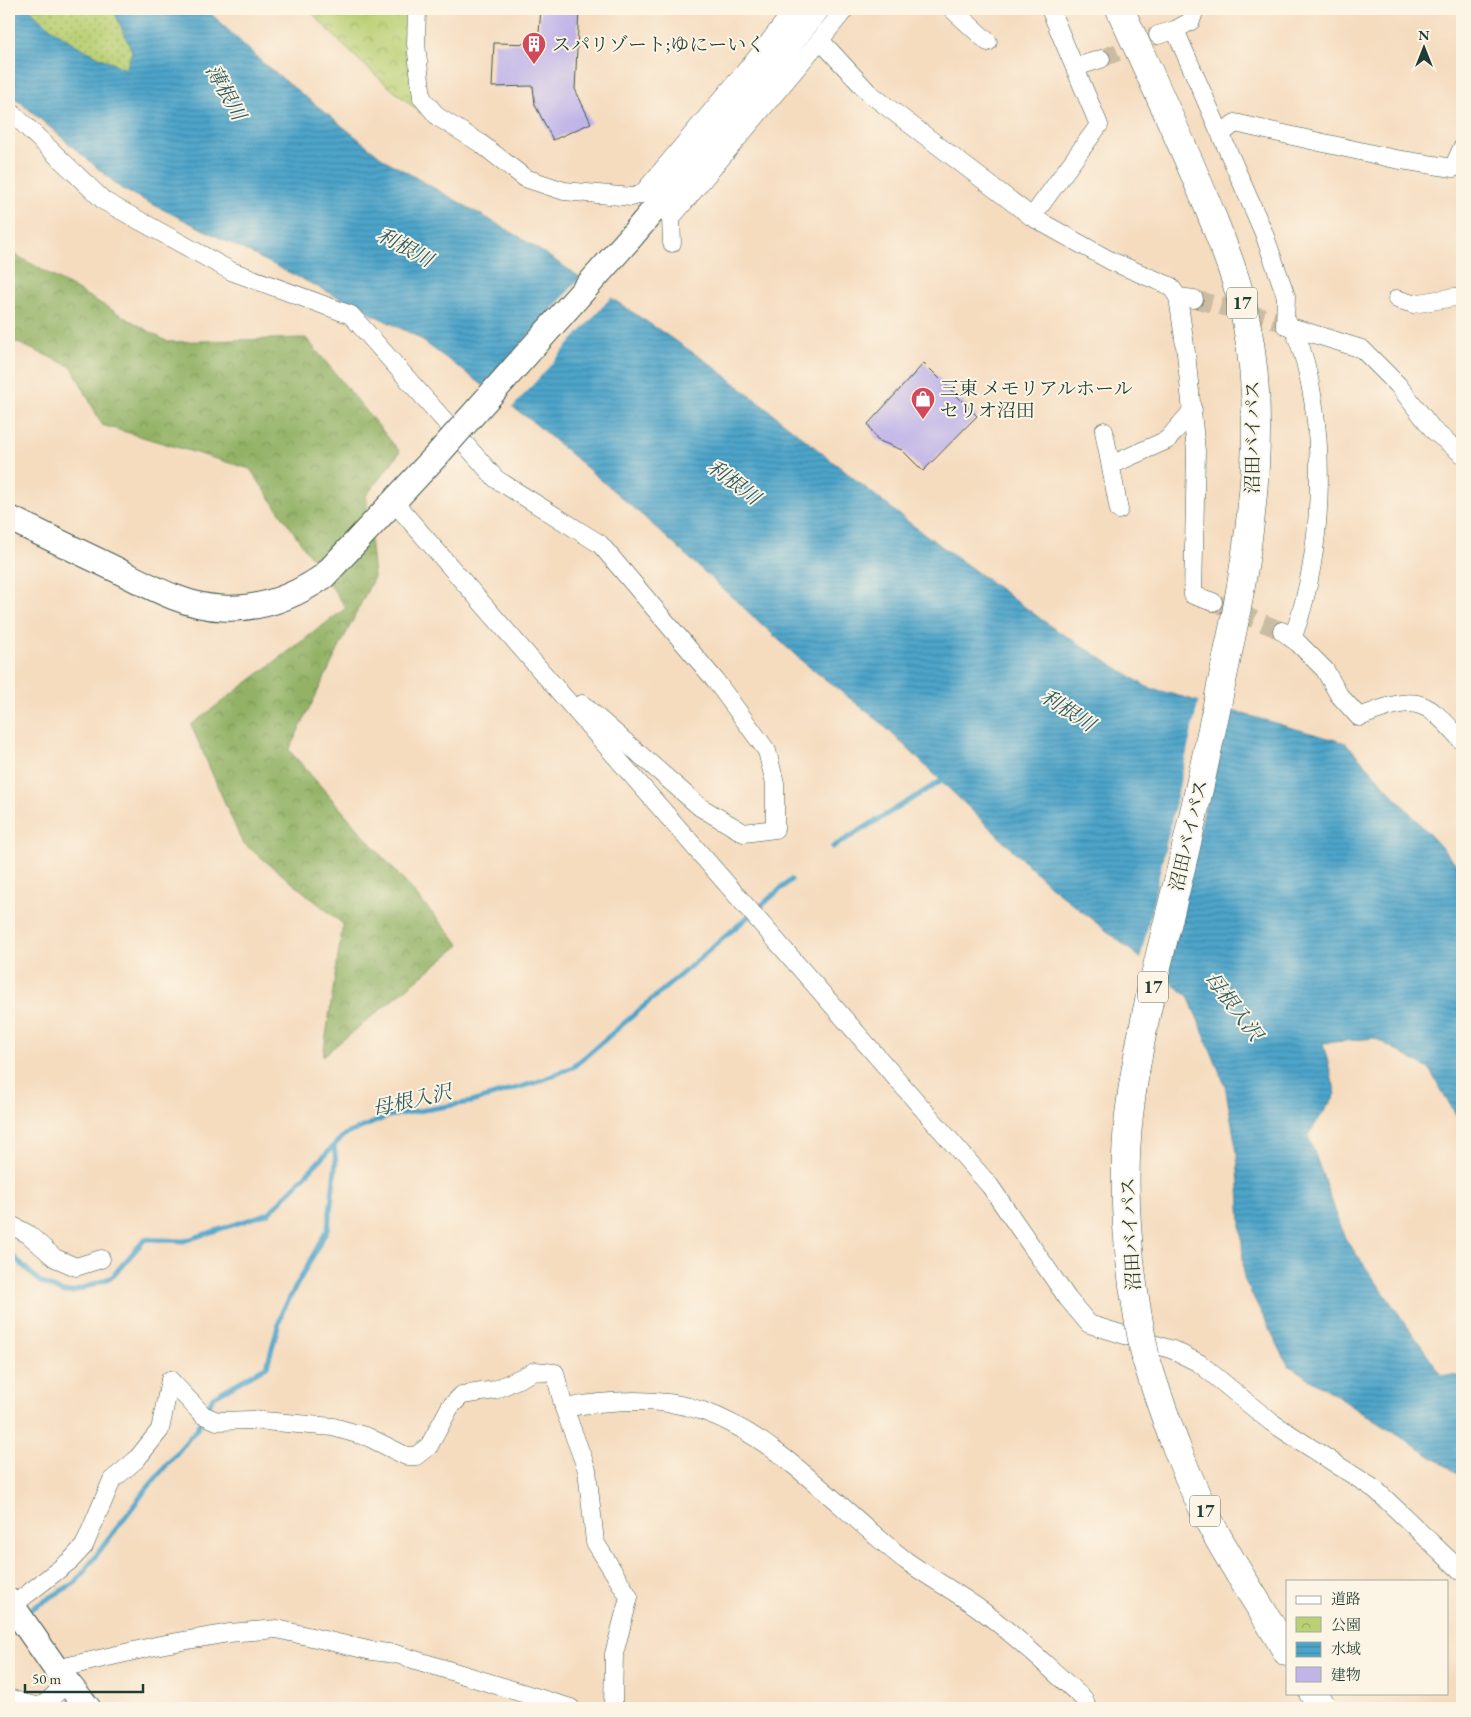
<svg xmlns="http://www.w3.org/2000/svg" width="1471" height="1717" viewBox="0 0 1471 1717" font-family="'EB Garamond','Noto Serif JP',serif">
	<defs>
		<pattern id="grass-dots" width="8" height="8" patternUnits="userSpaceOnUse" patternTransform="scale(1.25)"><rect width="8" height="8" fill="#bad074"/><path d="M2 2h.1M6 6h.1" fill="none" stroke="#97aa60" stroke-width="1.8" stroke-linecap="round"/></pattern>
		<pattern id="forest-crowns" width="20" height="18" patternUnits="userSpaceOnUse" patternTransform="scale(1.25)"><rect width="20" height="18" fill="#93b266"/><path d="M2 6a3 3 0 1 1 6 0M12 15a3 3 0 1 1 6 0" fill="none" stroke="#779255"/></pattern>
		<pattern id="park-crowns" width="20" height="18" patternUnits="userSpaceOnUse" patternTransform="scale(1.25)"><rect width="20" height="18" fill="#bad074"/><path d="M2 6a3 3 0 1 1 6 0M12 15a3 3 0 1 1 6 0" fill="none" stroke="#97aa60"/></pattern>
		<pattern id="water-rules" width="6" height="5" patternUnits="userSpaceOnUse" patternTransform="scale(1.25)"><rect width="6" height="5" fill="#4da4ca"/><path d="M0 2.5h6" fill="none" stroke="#3f87a5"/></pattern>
	</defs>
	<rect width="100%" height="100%" fill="#fcf5e5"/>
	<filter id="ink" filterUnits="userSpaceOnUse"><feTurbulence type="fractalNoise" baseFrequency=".02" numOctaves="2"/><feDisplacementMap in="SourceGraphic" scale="10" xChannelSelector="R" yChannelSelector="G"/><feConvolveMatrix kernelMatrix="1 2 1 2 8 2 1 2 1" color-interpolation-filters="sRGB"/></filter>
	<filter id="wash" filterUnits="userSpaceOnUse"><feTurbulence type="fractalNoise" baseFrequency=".0096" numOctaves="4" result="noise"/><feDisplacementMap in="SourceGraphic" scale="20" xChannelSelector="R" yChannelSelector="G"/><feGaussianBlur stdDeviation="1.12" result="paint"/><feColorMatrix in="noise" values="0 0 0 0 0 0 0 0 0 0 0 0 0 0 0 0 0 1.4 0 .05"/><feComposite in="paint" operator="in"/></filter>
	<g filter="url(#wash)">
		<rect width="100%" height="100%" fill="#f5dcbf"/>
		<!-- grass -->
		<path fill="url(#grass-dots)" stroke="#6c8654" d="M9 9H175L228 201Z"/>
		<!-- forest -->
		<path fill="url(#forest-crowns)" stroke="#59784d" d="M9 251 168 342 306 338 400 452 366 496 374 577 289 750 460 945 323 1056 343 924 242 842 191 725 346 608 250 469 102 425 72 367 9 339Z"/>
		<!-- park -->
		<path fill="url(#park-crowns)" stroke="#6c8654" d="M309 9H413L412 42 421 113C381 81 343 48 309 9Z"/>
		<!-- water -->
		<path fill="url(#water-rules)" stroke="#36707f" d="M9 9H30C56 37 91 54 126 69L132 51 113 9H206L263 63 385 160 520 237 713 366 911 524 1052 627 1147 687 1346 743 1462 870V1125L1429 1069 1375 1038 1323 1043 1336 1094 1308 1135 1345 1238 1442 1375 1462 1376V1476L1288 1365 1244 1279 1237 1153 1225 1085 1188 996 1049 885 879 721 803 662 643 516 533 422 416 336 122 189 18 100 9 96Z"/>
		<!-- pier -->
		<g fill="#f5dcbf">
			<path d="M582 276 612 296 511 409 482 388Z"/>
			<path d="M1199 699 1227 707 1165 981 1140 961Z"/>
		</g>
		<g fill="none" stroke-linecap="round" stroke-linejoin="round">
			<!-- stream -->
			<g stroke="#4da4ca" stroke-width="5">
				<path d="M833 847 946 778"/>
				<path d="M9 1252 40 1282 62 1292H73L112 1277 145 1239 184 1241 269 1213 344 1135 389 1116 471 1102 540 1081 573 1067 791 880"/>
				<path d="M26 1612 76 1582 144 1492 196 1430 213 1397 267 1366 282 1312 328 1228 336 1162 334 1146"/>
			</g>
		</g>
		<g id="blocks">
			<!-- building -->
			<g fill="#c0b4e8">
				<path d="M541 9H579L575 89 591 123 553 140 535 105 533 86 492 87 494 43 538 44Z"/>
				<path d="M924 363 977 416 923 471 902 450 877 440 868 424Z"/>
			</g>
		</g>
	</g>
	<g filter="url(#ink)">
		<use href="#blocks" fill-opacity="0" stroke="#3f5549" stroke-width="1"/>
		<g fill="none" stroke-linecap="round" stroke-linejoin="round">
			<!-- street-tunnel -->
			<g stroke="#cabca3" stroke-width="18" stroke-dasharray="18 9" stroke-linecap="butt">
				<path d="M1101 59 1158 35"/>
				<path d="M1194 299 1281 322"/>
				<path d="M1213 602 1282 631"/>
			</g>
			<defs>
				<g id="street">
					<path d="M417 9 416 44 422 98 438 117 480 143 525 178 564 191 632 197 642 194 762 51 794 9"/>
					<path d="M845 9 820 40 869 93 1032 217 1111 261 1170 286 1178 297 1194 299"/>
					<path d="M952 9 988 42"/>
					<path d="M1175 30 1263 231 1286 296 1285 325"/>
					<path d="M1158 35 1175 30 1191 21 1195 9"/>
					<path d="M1076 67 1101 59"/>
					<path d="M9 110 104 201 231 271 351 315 496 479 600 544 715 680 767 751 775 783V829L744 833 700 807 582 704"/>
					<path d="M1221 134 1235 123 1395 159 1453 168 1462 148"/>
					<path d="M1032 217 1099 125 1050 9"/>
					<path d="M672 243 671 218 820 40"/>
					<path d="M1178 297 1186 353 1196 451 1193 595 1213 602"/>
					<path d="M1397 299 1413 304 1455 297 1462 299"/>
					<path d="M1288 326 1362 349 1398 385 1434 431 1462 454"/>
					<path d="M1104 431 1119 510"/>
					<path d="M1111 465 1167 440 1193 410"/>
					<path d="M393 501 990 1186 1068 1299 1089 1324 1173 1350 1199 1363 1271 1422 1376 1490 1462 1572"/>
					<path d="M1282 631 1298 643 1325 670 1339 695 1359 717C1415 696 1422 695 1462 741"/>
					<path d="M1292 639C1326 553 1329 414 1294 329"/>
					<path d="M9 1224 28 1234 55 1258 76 1267 101 1259"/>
					<path d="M170 1380 203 1415 217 1421 252 1420 333 1427 368 1437 406 1456H416L429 1446 450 1407 462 1395 495 1390 535 1371 555 1373 564 1408 587 1470 595 1542 629 1597 614 1654 613 1708"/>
					<path d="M564 1408C609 1400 659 1396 703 1411 776 1436 844 1513 905 1560 930 1578 956 1592 981 1610 1017 1636 1050 1669 1084 1699L1087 1708"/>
					<path d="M12 1606 71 1560 84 1546 112 1480 136 1460 160 1430 170 1380"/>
					<path d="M56 1669 160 1645 229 1633 277 1629 372 1651 396 1654 571 1708"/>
					<path d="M9 1698C45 1711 40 1709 66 1683"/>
				</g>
				<g id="secondary">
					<path d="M630 238 713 140 817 9"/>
					<path d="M9 518C44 535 80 552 115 569 147 585 185 607 222 608 259 610 294 597 324 576L437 455"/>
					<path d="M9 1601 56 1669 88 1708"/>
				</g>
				<g id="highway">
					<path d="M1120 9C1151 77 1183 144 1211 214 1225 249 1239 284 1246 321 1266 418 1253 523 1235 619"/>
					<path d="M1146 1359C1165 1419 1186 1479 1216 1534 1238 1574 1264 1612 1287 1652"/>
					<path d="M1313 1693 1323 1708"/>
				</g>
			</defs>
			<!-- street casing -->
			<use href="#street" stroke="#3f5549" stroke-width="19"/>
			<!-- secondary casing -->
			<use href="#secondary" stroke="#3f5549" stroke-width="27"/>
			<!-- highway casing -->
			<use href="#highway" stroke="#3f5549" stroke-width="29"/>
			<!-- street -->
			<use href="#street" stroke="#fff" stroke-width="18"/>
			<!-- secondary -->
			<use href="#secondary" stroke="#fff" stroke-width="25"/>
			<!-- highway -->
			<use href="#highway" stroke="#fff" stroke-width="28"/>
			<defs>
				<path id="secondary-bridge" d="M437 455 630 238"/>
				<path id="highway-bridge" d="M1146 1359C1129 1279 1120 1197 1129 1115 1139 1029 1163 944 1183 860 1202 780 1218 700 1235 619"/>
			</defs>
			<!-- secondary-bridge casing -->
			<use href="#secondary-bridge" stroke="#3f5549" stroke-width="27" stroke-linecap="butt"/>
			<!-- highway-bridge casing -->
			<use href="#highway-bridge" stroke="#3f5549" stroke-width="29" stroke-linecap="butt"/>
			<!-- secondary-bridge -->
			<use href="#secondary-bridge" stroke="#fff" stroke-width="25"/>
			<!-- highway-bridge -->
			<use href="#highway-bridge" stroke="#fff" stroke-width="28"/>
		</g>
	</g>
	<!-- icons -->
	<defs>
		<symbol id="building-pin" viewBox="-11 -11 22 30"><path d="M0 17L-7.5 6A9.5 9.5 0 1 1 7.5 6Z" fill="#d1495b" stroke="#fcf5e5"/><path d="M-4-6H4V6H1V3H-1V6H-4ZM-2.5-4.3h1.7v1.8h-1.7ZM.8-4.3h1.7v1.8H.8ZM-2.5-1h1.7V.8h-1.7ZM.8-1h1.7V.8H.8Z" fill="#fff"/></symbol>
		<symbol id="shop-pin" viewBox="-11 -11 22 30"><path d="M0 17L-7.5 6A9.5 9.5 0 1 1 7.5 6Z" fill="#d1495b" stroke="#fcf5e5"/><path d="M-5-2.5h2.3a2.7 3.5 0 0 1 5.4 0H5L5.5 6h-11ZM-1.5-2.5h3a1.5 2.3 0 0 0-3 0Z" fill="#fff"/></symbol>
	</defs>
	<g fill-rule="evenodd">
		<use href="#building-pin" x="520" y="30" width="28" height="38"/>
		<use href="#shop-pin" x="909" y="385" width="28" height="38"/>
	</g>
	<g text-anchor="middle" stroke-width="4" stroke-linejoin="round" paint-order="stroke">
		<!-- shield labels -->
		<g fill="#fcf5e5" stroke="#617469" stroke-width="1">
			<rect x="1227" y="287.5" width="30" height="31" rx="4"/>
			<rect x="1138" y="971.5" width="30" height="31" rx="4"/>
			<rect x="1190" y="1495.5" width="30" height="31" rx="4"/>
		</g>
		<g font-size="18" font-weight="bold" fill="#1f3d34">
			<text x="1242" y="309">17</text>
			<text x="1153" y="993">17</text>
			<text x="1205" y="1517">17</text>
		</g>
		<!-- poi labels -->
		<g font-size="19" fill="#1f3d34" stroke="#fcf5e5" text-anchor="start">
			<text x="552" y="51">スパリゾート;ゆにーいく</text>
			<text x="940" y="395">三東 メモリアルホール<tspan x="940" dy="22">セリオ沼田</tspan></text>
		</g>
		<!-- street labels -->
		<g font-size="19" fill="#1f3d34" stroke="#fcf5e5">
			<text transform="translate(1252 437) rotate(-90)" y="7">沼田バイパス</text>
			<text transform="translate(1188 835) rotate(-77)" y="7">沼田バイパス</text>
			<text transform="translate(1130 1234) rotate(-93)" y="7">沼田バイパス</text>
		</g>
		<!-- water labels -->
		<g font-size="20" font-style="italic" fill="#2d5c61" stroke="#fcf5e5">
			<text transform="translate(226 92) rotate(61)" y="7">薄根川</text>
			<text transform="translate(405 247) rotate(28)" y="7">利根川</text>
			<text transform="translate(734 482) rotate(37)" y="7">利根川</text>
			<text transform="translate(1068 710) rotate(33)" y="7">利根川</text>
			<text transform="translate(1234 1006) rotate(53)" y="7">母根入沢</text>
			<text transform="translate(412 1100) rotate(-13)" y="7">母根入沢</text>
		</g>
	</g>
	<!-- margin -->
	<rect width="1471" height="1717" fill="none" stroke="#fcf5e5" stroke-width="30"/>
	<!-- legend -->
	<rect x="1286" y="1580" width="162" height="115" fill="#fcf5e5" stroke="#a4ab9e"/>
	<rect x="1296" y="1596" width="25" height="8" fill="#ffffff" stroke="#a4ab9e"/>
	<text x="1331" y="1604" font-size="15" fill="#1f3d34">道路</text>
	<rect x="1296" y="1617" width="25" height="15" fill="url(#park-crowns)" stroke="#a4ab9e"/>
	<text x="1331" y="1630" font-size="15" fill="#1f3d34">公園</text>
	<rect x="1296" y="1642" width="25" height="15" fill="url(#water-rules)" stroke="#a4ab9e"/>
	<text x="1331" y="1654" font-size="15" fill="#1f3d34">水域</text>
	<rect x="1296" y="1667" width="25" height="15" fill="#c0b4e8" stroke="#a4ab9e"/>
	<text x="1331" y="1680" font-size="15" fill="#1f3d34">建物</text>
	<!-- north arrow -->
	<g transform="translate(1424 48)" stroke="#fcf5e5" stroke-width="4" paint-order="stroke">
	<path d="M0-4L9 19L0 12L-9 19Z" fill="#1f3d34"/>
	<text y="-8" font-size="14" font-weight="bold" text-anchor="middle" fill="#1f3d34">N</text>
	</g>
	<!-- scale -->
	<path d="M25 1684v8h118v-8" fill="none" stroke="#1f3d34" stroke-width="2.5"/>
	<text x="32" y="1684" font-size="15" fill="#1f3d34" stroke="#fcf5e5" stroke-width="4" paint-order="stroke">50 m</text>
</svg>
